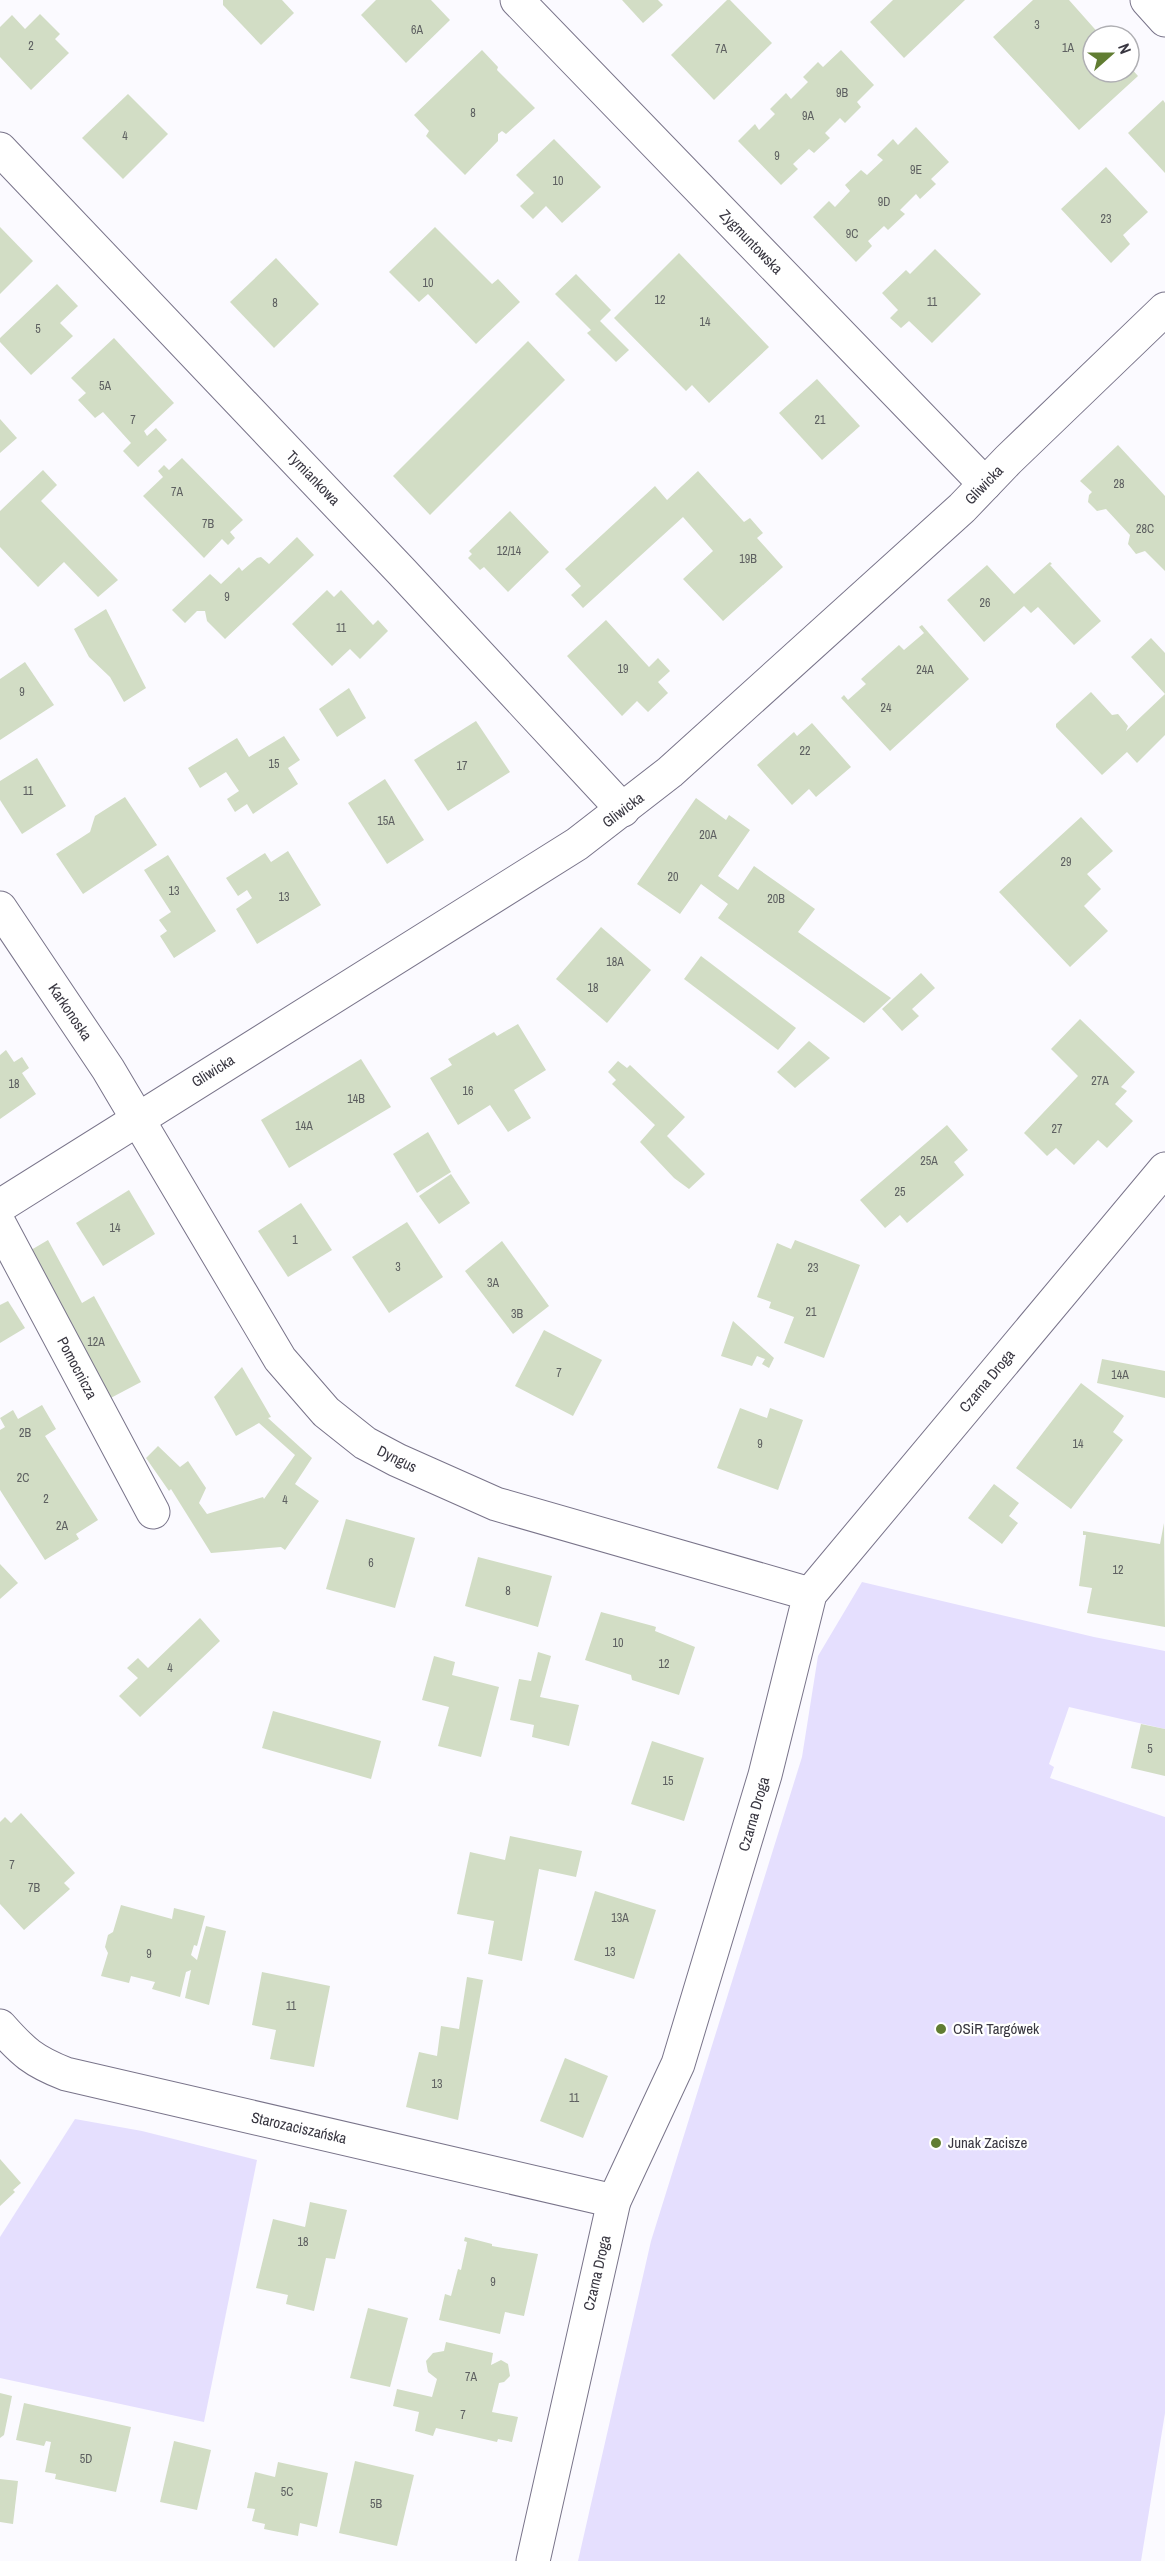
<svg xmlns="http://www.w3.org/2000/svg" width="1165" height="2561" viewBox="0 0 1165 2561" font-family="'Archivo Narrow',sans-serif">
	<rect width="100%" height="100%" fill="#fbfaff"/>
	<!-- green -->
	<g fill="#e5dffe">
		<path d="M862 1582 1094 1637 1165 1651V1729L1069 1707 1049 1764 1054 1767 1050 1778 1165 1817V2413L1141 2561H578L651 2241 802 1757 818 1656Z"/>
		<path d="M75 2119 142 2131 257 2160 204 2422 0 2378V2237Z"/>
	</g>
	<!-- building -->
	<g fill="#d2ddc5">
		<path d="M223 0H282L294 13 261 45 223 5Z"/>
		<path d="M376 0H431L450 20 406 63 361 15Z"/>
		<path d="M622 0H658L663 5 643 23Z"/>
		<path d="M727 0H730L772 43 714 100 671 55Z"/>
		<path d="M893 0H965L904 58 870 22Z"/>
		<path d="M1033 0H1069L1101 36H1093V72H1129V66L1138 76 1079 130 993 37Z"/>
		<path d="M40 14 60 34 55 39 69 53 31 90 0 57V27L12 15 25 29Z"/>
		<path d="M482 50 498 67 497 70 535 108 506 134 502 131 498 134V141L465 175 426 136 429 131 414 115Z"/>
		<path d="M841 50 874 85 857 102 861 107 845 123 840 118 825 133 830 138 814 153 809 149 793 164 798 169 781 185 738 141 755 124 759 130 775 114 770 109 786 93 791 99 808 82 803 77 818 62 823 67Z"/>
		<path d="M128 94 168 134 123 179 82 138Z"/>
		<path d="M1163 100 1165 103V173L1128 133Z"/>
		<path d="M916 127 949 162 931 179 936 184 920 199 916 194 900 210 905 214 888 230 884 226 868 241 872 246 856 262 813 217 829 201 835 207 850 191 845 185 861 170 867 175 883 160 877 155 893 139 898 145Z"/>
		<path d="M554 139 601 187 562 223 546 206 533 219 520 206 534 193 516 175Z"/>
		<path d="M1106 167 1148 212 1123 235 1130 244 1111 263 1061 209Z"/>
		<path d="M0 227 33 261 0 294Z"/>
		<path d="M435 227 492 284 498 279 520 302 476 344 428 294 419 302 389 272Z"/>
		<path d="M935 249 981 294 932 343 909 321 901 328 890 318 898 310 882 293 906 270 910 274Z"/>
		<path d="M679 253 769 347 709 403 692 385 686 391 614 318Z"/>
		<path d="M276 258 319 304 274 348 230 302Z"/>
		<path d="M576 274 611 310 600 321 629 350 616 362 587 333 591 330 555 294Z"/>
		<path d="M57 284 78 306 60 323 73 336 31 375 0 342V338Z"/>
		<path d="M114 338 174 403 144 431 147 436 156 428 167 440 138 467 123 451 131 443 103 412 95 418 78 400 86 393 71 378Z"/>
		<path d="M528 341 565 380 430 515 393 476Z"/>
		<path d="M817 379 860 426 822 460 779 413Z"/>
		<path d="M0 419 17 438 0 453Z"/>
		<path d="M1118 445 1165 496V571L1145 551 1136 554 1128 544 1130 535 1106 509 1097 511 1088 502 1089 495 1092 492 1080 481Z"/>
		<path d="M182 458 243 520 230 532 235 538 228 545 222 539 204 558 143 496 163 477 158 471 164 465 169 470Z"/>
		<path d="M43 470 57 485 41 501 118 580 98 597 64 562 38 587 0 547V511Z"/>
		<path d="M698 471 744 522 750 518 763 533 757 538 783 567 723 621 683 579 713 551 683 517 583 608 571 595 581 586 565 569 655 486 667 500Z"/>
		<path d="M510 511 549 552 508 592 484 567 480 570 468 558 472 554 469 551Z"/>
		<path d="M297 537 314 555 225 639 207 621 205 611H197L185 623 172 610 210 574 221 584 239 567 242 571 257 558 261 557 269 564Z"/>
		<path d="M1050 562 1052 564 1050 565 1101 621 1074 645 1038 607 1031 613 1024 606 984 642 947 600 987 565 1014 594Z"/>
		<path d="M327 590 334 597 341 590 373 625 378 620 388 631 360 659 350 649 332 666 292 624Z"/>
		<path d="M106 609 146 688 124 702 110 677 89 657 74 629Z"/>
		<path d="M606 620 649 667 658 658 670 671 658 682 668 693 648 712 637 701 622 716 567 656Z"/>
		<path d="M922 625 969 679 890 751 841 698 844 695 848 700 866 684 861 679 899 645 904 650 924 633 919 627Z"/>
		<path d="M1151 638 1165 653V735L1137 763 1127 752 1102 775 1056 727V724L1091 692 1112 715 1118 714 1128 726 1126 731 1165 694 1131 657Z"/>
		<path d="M25 662 54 705 0 740V679Z"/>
		<path d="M349 688 366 718 337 737 319 709Z"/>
		<path d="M476 721 510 772 448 811 414 760Z"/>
		<path d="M812 723 851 767 816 797 809 789 792 805 757 765 794 732 797 736Z"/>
		<path d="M284 736 300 760 288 768 298 784 253 814 247 804 235 812 227 799 239 791 226 772 200 788 188 768 237 738 249 757Z"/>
		<path d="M37 758 66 806 22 834 0 800V781Z"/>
		<path d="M385 779 424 840 387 864 348 803Z"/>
		<path d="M125 797 157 845 83 894 56 854 90 832 95 816Z"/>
		<path d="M696 798 726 820 729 815 750 830 718 876 738 890 754 866 815 909 798 932 891 998 864 1023 718 918 728 904 701 884 680 914 637 884Z"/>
		<path d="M1081 817 1113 851 1087 874 1101 889 1084 906 1108 931 1070 967 999 892Z"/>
		<path d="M288 851 321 905 257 944 236 909 252 898 247 890 238 896 226 878 265 853 271 862Z"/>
		<path d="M168 855 216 931 174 958 160 936 167 931 159 920 171 912 144 870Z"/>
		<path d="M601 927 651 970 607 1023 556 979Z"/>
		<path d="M701 956 796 1028 778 1050 684 979Z"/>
		<path d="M921 973 935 988 912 1009 919 1016 902 1031 882 1009Z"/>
		<path d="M1080 1019 1135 1072 1121 1087 1127 1091 1115 1104 1133 1121 1107 1148 1098 1140 1074 1165 1056 1148 1047 1156 1024 1133 1078 1076 1051 1049Z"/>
		<path d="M518 1024 546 1070 514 1090 531 1118 508 1132 490 1105 458 1125 430 1078 452 1065 448 1059 494 1032 497 1036Z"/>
		<path d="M809 1041 830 1058 795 1088 777 1072Z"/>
		<path d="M6 1050 14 1062 22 1057 29 1068 22 1073 36 1094 0 1119V1055Z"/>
		<path d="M361 1059 391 1107 289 1168 261 1120Z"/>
		<path d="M618 1061 627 1068 630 1065 685 1117 667 1136 705 1174 689 1189 674 1178 640 1142 655 1125 612 1084 616 1080 608 1072Z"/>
		<path d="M947 1125 968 1150 954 1162 964 1175 907 1223 900 1215 885 1228 860 1200Z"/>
		<path d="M428 1132 451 1172 417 1193 393 1154Z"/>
		<path d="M451 1174 470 1203 439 1224 419 1196Z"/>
		<path d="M129 1190 155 1234 103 1266 76 1223Z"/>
		<path d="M301 1203 332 1250 288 1277 258 1231Z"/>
		<path d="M407 1222 443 1277 389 1313 352 1257Z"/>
		<path d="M48 1240 82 1303 94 1296 141 1382 105 1401 26 1253Z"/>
		<path d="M795 1240 860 1265 824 1358 784 1343 794 1317 769 1308 771 1302 757 1297 777 1243 791 1249Z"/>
		<path d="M502 1241 549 1306 513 1334 465 1271Z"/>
		<path d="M8 1301 25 1328 0 1343V1305Z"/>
		<path d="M733 1321 774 1358 769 1368 762 1364 765 1359 757 1356 752 1366 721 1356Z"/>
		<path d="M544 1330 602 1360 573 1416 515 1386Z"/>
		<path d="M1102 1359 1165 1371V1398L1097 1383Z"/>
		<path d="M242 1367 271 1417 268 1418 312 1458 295 1484 319 1501 285 1550 281 1547 211 1553 171 1489 169 1491 146 1458 158 1446 180 1467 188 1461 206 1488 199 1503 207 1514 263 1497 264 1499 295 1455 259 1423 236 1436 214 1397Z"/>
		<path d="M1081 1383 1124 1416 1113 1432 1123 1440 1071 1509 1016 1468Z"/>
		<path d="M42 1405 56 1429 45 1436 98 1520 76 1534 79 1539 45 1560 0 1490V1430L5 1427 0 1418 13 1410 18 1419Z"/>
		<path d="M740 1408 767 1418 770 1408 803 1420 778 1490 717 1468Z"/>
		<path d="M994 1484 1019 1503 1009 1516 1018 1523 1002 1544 968 1518Z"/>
		<path d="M346 1519 415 1538 395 1608 326 1589Z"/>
		<path d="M1164 1523 1165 1627 1087 1613 1092 1588 1079 1586 1086 1535H1083V1531L1160 1544Z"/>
		<path d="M478 1557 552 1576 538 1627 465 1606Z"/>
		<path d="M0 1564 18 1583 0 1599Z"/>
		<path d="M601 1612 653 1626 656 1627 655 1631 695 1647 679 1695 632 1680 631 1675 585 1660Z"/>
		<path d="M200 1618 220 1641 140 1717 119 1696 138 1678 127 1668 138 1658 148 1668Z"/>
		<path d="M538 1652 551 1656 540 1697 579 1705 569 1746 532 1737 534 1725 510 1720 519 1679 531 1681Z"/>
		<path d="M434 1656 455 1662 452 1675 499 1687 481 1757 438 1746 449 1707 422 1700Z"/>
		<path d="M273 1711 381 1741 371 1779 262 1748Z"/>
		<path d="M1141 1724 1165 1729V1776L1131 1768Z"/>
		<path d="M652 1741 704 1758 684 1821 631 1804Z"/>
		<path d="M21 1813 75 1873 64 1883 70 1889 24 1930 0 1904V1822L5 1817 11 1823Z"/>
		<path d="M510 1836 582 1851 576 1877 539 1869 522 1961 488 1954 494 1921 457 1914 470 1852 505 1860Z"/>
		<path d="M595 1891 656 1910 634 1979 574 1960Z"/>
		<path d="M121 1905 172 1919 174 1908 205 1916 197 1946 194 1945 191 1955 197 1960 206 1926 226 1931 209 2005 185 1998 191 1970 186 1972 180 1997 152 1989 155 1982 131 1976 129 1983 101 1976 108 1953 105 1947 108 1935 113 1932Z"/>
		<path d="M262 1972 330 1986 314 2067 270 2059 276 2030 252 2025Z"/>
		<path d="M467 1977 483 1980 458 2120 406 2107 419 2052 437 2056 441 2026 459 2029Z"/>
		<path d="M565 2058 608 2076 583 2138 540 2121Z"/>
		<path d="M0 2159 21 2183 13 2190 15 2192 0 2206Z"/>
		<path d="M310 2202 347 2210 335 2259 326 2258 314 2311 286 2304 288 2295 256 2288 273 2219 305 2227Z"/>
		<path d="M465 2237 492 2244V2246L538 2254 524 2316 505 2312 500 2334 439 2320 445 2294 451 2296 458 2269 461 2270 467 2242 464 2241Z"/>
		<path d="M368 2308 408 2318 390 2387 350 2378Z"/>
		<path d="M446 2342 493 2353 491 2365 501 2360 508 2364 510 2376 504 2382 499 2383 492 2412 518 2417 512 2442 498 2439 497 2442 436 2428 433 2436 415 2431 419 2412 393 2406 397 2389 432 2397 437 2379 428 2372 426 2361 433 2353 444 2351Z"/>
		<path d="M0 2393 12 2396 4 2435 0 2438Z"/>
		<path d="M24 2403 131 2427 116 2492 55 2479 56 2474 45 2472 51 2442 46 2441 44 2446 16 2440Z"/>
		<path d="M174 2441 211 2450 197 2510 160 2502Z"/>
		<path d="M355 2461 414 2475 397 2546 339 2533Z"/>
		<path d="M278 2462 328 2473 317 2527 300 2523 298 2536 264 2529 265 2524 252 2521 255 2509 247 2508 255 2472 275 2477Z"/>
		<path d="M0 2479 18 2481 13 2524 0 2522Z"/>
	</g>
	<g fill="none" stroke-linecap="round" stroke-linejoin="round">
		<defs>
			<g id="minor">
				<path d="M517 0 985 484"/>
				<path d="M1147 0 1165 20"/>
				<path d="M0 149 402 572 623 810"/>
				<path d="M0 908 108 1069 280 1359 326 1412 365 1443 397 1460 496 1504 810 1594"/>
				<path d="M0 1206 577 844 670 772 962 508 1008 460 1165 309"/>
				<path d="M0 1225 153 1512"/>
				<path d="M0 2026C23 2052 33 2061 66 2074L614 2201"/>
				<path d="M533 2561 614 2201 678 2064 765 1775 810 1594 1165 1169"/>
			</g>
		</defs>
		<!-- minor casing -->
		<use href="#minor" stroke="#79748a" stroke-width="35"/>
		<!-- minor -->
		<use href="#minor" stroke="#fff" stroke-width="33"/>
	</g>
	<!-- markers -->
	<g fill="#617d32" stroke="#fff" stroke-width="2">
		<circle cx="941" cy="2029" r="6"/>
		<circle cx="936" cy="2143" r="6"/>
	</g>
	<g text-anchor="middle" stroke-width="4.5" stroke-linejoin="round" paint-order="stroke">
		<!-- number labels -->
		<g font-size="12" fill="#5e6061">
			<text x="1037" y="29">3</text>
			<text x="417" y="34">6A</text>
			<text x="31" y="50">2</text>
			<text x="1068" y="52">1A</text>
			<text x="721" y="53">7A</text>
			<text x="842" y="97">9B</text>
			<text x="473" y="117">8</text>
			<text x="808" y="120">9A</text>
			<text x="125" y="140">4</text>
			<text x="777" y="160">9</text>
			<text x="916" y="174">9E</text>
			<text x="558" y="185">10</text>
			<text x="884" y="206">9D</text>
			<text x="1106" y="223">23</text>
			<text x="852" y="238">9C</text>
			<text x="428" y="287">10</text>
			<text x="660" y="304">12</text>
			<text x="932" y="306">11</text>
			<text x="275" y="307">8</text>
			<text x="705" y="326">14</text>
			<text x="38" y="333">5</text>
			<text x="105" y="390">5A</text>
			<text x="133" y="424">7</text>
			<text x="820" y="424">21</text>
			<text x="1119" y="488">28</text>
			<text x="177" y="496">7A</text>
			<text x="208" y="528">7B</text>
			<text x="1145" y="533">28C</text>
			<text x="509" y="555">12/14</text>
			<text x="748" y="563">19B</text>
			<text x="227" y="601">9</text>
			<text x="985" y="607">26</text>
			<text x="341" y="632">11</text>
			<text x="623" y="673">19</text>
			<text x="925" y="674">24A</text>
			<text x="22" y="696">9</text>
			<text x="886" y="712">24</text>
			<text x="805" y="755">22</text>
			<text x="274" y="768">15</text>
			<text x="462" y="770">17</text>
			<text x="28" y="795">11</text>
			<text x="386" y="825">15A</text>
			<text x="708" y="839">20A</text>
			<text x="1066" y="866">29</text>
			<text x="673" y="881">20</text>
			<text x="174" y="895">13</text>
			<text x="284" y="901">13</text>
			<text x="776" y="903">20B</text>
			<text x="615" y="966">18A</text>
			<text x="593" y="992">18</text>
			<text x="1100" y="1085">27A</text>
			<text x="14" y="1088">18</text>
			<text x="468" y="1095">16</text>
			<text x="356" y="1103">14B</text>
			<text x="304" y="1130">14A</text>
			<text x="1057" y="1133">27</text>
			<text x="929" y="1165">25A</text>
			<text x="900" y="1196">25</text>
			<text x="115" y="1232">14</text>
			<text x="295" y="1244">1</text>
			<text x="398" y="1271">3</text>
			<text x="813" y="1272">23</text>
			<text x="493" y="1287">3A</text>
			<text x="811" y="1316">21</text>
			<text x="517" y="1318">3B</text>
			<text x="96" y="1346">12A</text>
			<text x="559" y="1377">7</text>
			<text x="1120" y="1379">14A</text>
			<text x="25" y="1437">2B</text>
			<text x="760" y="1448">9</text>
			<text x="1078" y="1448">14</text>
			<text x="23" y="1482">2C</text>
			<text x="46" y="1503">2</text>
			<text x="285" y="1504">4</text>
			<text x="62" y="1530">2A</text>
			<text x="371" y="1567">6</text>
			<text x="1118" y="1574">12</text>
			<text x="508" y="1595">8</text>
			<text x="618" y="1647">10</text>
			<text x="664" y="1668">12</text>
			<text x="170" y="1672">4</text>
			<text x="1150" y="1753">5</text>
			<text x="668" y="1785">15</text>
			<text x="12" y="1869">7</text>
			<text x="34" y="1892">7B</text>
			<text x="620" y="1922">13A</text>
			<text x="610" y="1956">13</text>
			<text x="149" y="1958">9</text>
			<text x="291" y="2010">11</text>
			<text x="437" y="2088">13</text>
			<text x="574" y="2102">11</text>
			<text x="303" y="2246">18</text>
			<text x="493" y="2286">9</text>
			<text x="471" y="2381">7A</text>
			<text x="463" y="2419">7</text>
			<text x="86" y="2463">5D</text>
			<text x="287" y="2496">5C</text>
			<text x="376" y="2508">5B</text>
		</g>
		<!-- street labels -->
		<g font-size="15" fill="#383640" stroke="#fff">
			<text transform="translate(751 242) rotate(46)" y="5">Zygmuntowska</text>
			<text transform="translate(313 478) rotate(46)" y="5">Tymiankowa</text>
			<text transform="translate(984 485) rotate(-46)" y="5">Gliwicka</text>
			<text transform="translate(623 810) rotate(-37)" y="5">Gliwicka</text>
			<text transform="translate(70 1012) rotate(56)" y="5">Karkonoska</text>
			<text transform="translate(213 1071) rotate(-32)" y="5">Gliwicka</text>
			<text transform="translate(77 1368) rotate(62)" y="5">Pomocnicza</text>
			<text transform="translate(987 1381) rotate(-50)" y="5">Czarna Droga</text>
			<text transform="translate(397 1459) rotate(26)" y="5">Dyngus</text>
			<text transform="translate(754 1814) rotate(-74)" y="5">Czarna Droga</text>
			<text transform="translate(299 2128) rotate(13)" y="5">Starozaciszańska</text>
			<text transform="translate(597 2273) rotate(-77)" y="5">Czarna Droga</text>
		</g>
		<!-- poi labels -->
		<g font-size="15" fill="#383640" stroke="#fff" text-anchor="start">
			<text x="953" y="2034">OSiR Targówek</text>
			<text x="948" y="2148">Junak Zacisze</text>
		</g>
	</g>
	<!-- north arrow -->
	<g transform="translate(1111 54) rotate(69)"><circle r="28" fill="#ffffff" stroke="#afafb3" stroke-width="1.5"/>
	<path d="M0-4.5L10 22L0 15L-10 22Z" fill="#617d32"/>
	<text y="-9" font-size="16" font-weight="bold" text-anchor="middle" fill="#383640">N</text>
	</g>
</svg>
